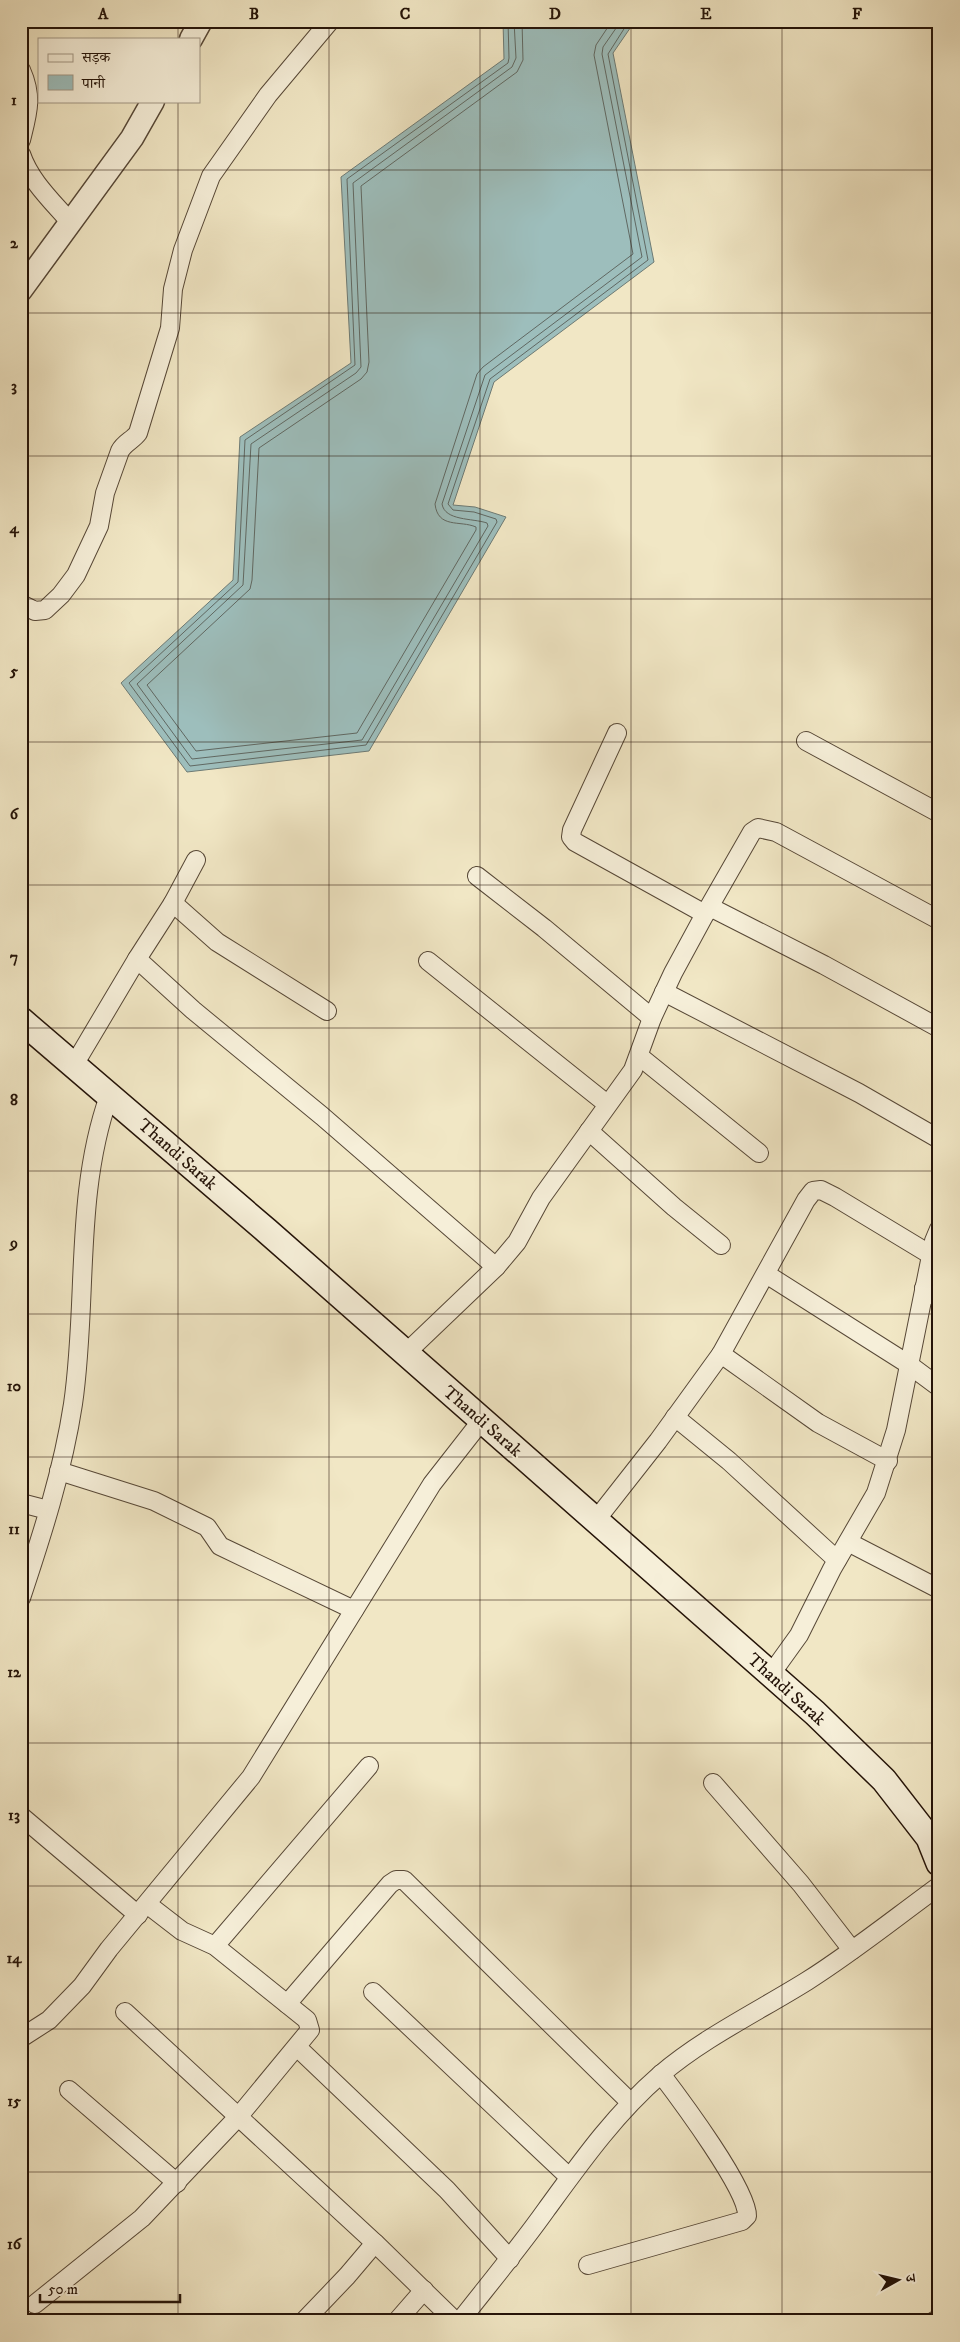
<svg xmlns="http://www.w3.org/2000/svg" width="960" height="2342" viewBox="0 0 960 2342" font-family="'IM FELL DW Pica','Noto Serif Devanagari',serif">
	<rect width="100%" height="100%" fill="#f1e7c5"/>
	<filter id="stains"><feTurbulence type="fractalNoise" baseFrequency=".004" numOctaves="4"/><feColorMatrix values="0 0 0 0 .2 0 0 0 0 .09 0 0 0 0 .02 0 0 0 .5 -.17"/></filter>
	<radialGradient id="worn" r=".72"><stop offset=".6" stop-color="#630" stop-opacity="0"/><stop offset="1" stop-color="#630" stop-opacity=".3"/></radialGradient>
	<!-- water -->
	<path fill="#9dbebc" stroke="#6d7a74" d="M503 21H635L613 53 654 262 494 382 453 505 475 507 506 517 369 751 187 772 121 683 233 580 240 437 351 363 341 177 504 59Z"/>
	<g fill="none" stroke-linecap="round" stroke-linejoin="round">
		<!-- shore -->
		<g stroke="#606862" stroke-width="1">
			<path d="M508 21 509 58 508 63 347 179 355 365 245 440 238 582 129 683 190 766 366 745 497 522 496 519 474 512 453 510 448 504 490 379 648 260 608 54 629 21"/>
			<path d="M514 21 516 58 512 67 353 183 361 367 356 373 251 444 243 585 137 684 192 759 362 740 488 526 487 523C472 518 445 521 442 504L485 375 642 257 602 54 603 47 621 21"/>
			<path d="M522 21 523 60 517 72 361 186 369 362 367 372 361 379 259 448 252 580 250 589 147 685 196 751 357 733 476 530V527C460 520 438 529 435 504L477 374 483 367 633 254 594 55 596 45 612 21"/>
		</g>
		<defs>
			<g id="minor">
				<path d="M21 70C33 97 28 112 21 140"/>
				<path d="M21 154C30 181 52 201 70 222"/>
				<path d="M21 604 35 611 45 610 61 595 76 575 99 526 105 493 120 451C124 443 133 440 138 433L170 328 173 289 183 250 211 176 268 95 330 21"/>
				<path d="M806 741 939 813"/>
				<path d="M477 876 544 928 652 1018"/>
				<path d="M173 903 217 942 327 1011"/>
				<path d="M710 907 824 965 939 1028"/>
				<path d="M705 914 752 832 758 828 776 832 939 920"/>
				<path d="M137 959 193 1010 322 1116 496 1267"/>
				<path d="M428 961 607 1104"/>
				<path d="M664 992 859 1093 939 1139"/>
				<path d="M639 1056 759 1153"/>
				<path d="M74 1065 137 959 173 903 196 860"/>
				<path d="M589 1131 674 1207 721 1245"/>
				<path d="M766 1274 908 1364 939 1387"/>
				<path d="M924 1288 939 1299"/>
				<path d="M406 1353 496 1267 517 1242 541 1198 633 1070 652 1018 673 973 705 914 575 842 571 837 572 830 617 733"/>
				<path d="M721 1354 818 1423 888 1461"/>
				<path d="M675 1417 729 1461 837 1560"/>
				<path d="M59 1471 154 1501 207 1527 220 1546 354 1610"/>
				<path d="M21 1503 48 1510"/>
				<path d="M596 1520 658 1441 721 1354 806 1200 813 1191 821 1190 835 1197 931 1255"/>
				<path d="M848 1542 939 1589"/>
				<path d="M21 1598C42 1535 63 1470 73 1404 88 1302 74 1194 109 1096"/>
				<path d="M771 1674 799 1635 832 1569 876 1493 896 1430 934 1241 939 1229"/>
				<path d="M713 1783 801 1884 852 1950"/>
				<path d="M21 1816 138 1915"/>
				<path d="M215 1946 369 1766"/>
				<path d="M373 1992 569 2177"/>
				<path d="M287 2004 390 1884 396 1880H404L630 2102"/>
				<path d="M125 2012 375 2243 455 2321"/>
				<path d="M21 2038 49 2020 82 1986 109 1949 251 1777 432 1484 482 1420"/>
				<path d="M297 2047 447 2190 510 2259"/>
				<path d="M69 2090 177 2183"/>
				<path d="M588 2265 742 2221 747 2216C748 2190 680 2099 661 2074"/>
				<path d="M35 2304 142 2218 239 2116 310 2030 307 2020 215 1946 182 1931 147 1904"/>
				<path d="M304 2321 347 2276 375 2243"/>
				<path d="M397 2321 424 2290"/>
				<path d="M460 2321C489 2284 519 2248 546 2210 581 2162 615 2114 660 2075 703 2038 759 2011 807 1981 853 1952 895 1918 939 1886"/>
				<path d="M934 2321 939 2319"/>
			</g>
			<g id="tertiary">
				<path d="M191 39 201 21"/>
				<path d="M21 290 132 138 153 101"/>
			</g>
			<path id="secondary" d="M21 1020 267 1231 815 1713 884 1780 929 1838 939 1863"/>
		</defs>
		<!-- minor casing -->
		<use href="#minor" stroke="#574837" stroke-width="20"/>
		<!-- tertiary casing -->
		<use href="#tertiary" stroke="#574837" stroke-width="25"/>
		<!-- secondary casing -->
		<use href="#secondary" stroke="#241308" stroke-width="28"/>
		<!-- minor -->
		<use href="#minor" stroke="#f6efd9" stroke-width="18"/>
		<!-- tertiary -->
		<use href="#tertiary" stroke="#f6efd9" stroke-width="22"/>
		<!-- secondary -->
		<use href="#secondary" stroke="#f6efd9" stroke-width="25"/>
	</g>
	<!-- grid -->
	<path fill="none" stroke="#241308" stroke-width="1" stroke-opacity="0.55" d="M178 21V39M329 21V2321M480 21V2321M631 21V2321M782 21V2321M178 101V2321M21 170H939M21 313H939M21 456H939M21 599H939M21 742H939M21 885H939M21 1028H939M21 1171H939M21 1314H939M21 1457H939M21 1600H939M21 1743H939M21 1886H939M21 2029H939M21 2172H939"/>
	<g text-anchor="middle" stroke-width="4" stroke-linejoin="round" paint-order="stroke">
		<!-- street labels -->
		<g font-size="18" fill="#241308" stroke="#f6efd9">
			<text transform="translate(178 1154) rotate(41)" y="6">Thandi Sarak</text>
			<text transform="translate(483 1421) rotate(41)" y="6">Thandi Sarak</text>
			<text transform="translate(787 1689) rotate(42)" y="6">Thandi Sarak</text>
		</g>
	</g>
	<!-- margin -->
	<rect width="960" height="2342" fill="none" stroke="#f1e7c5" stroke-width="55"/>
	<!-- legend -->
	<rect x="38" y="38" width="162" height="65" fill="#f6efd9" stroke="#a29785"/>
	<rect x="48" y="54" width="25" height="8" fill="#f6efd9" stroke="#a29785"/>
	<text x="82" y="62" font-size="15" fill="#241308">सड़क</text>
	<rect x="48" y="75" width="25" height="15" fill="#9dbebc" stroke="#a29785"/>
	<text x="82" y="88" font-size="15" fill="#241308">पानी</text>
	<!-- north arrow -->
	<g transform="translate(898 2280) rotate(82)" stroke="#f6efd9" stroke-width="4" paint-order="stroke">
	<path d="M0-4L9 19L0 12L-9 19Z" fill="#241308"/>
	<text y="-8" font-size="14" font-weight="bold" text-anchor="middle" fill="#241308">उ</text>
	</g>
	<!-- scale -->
	<path d="M40 2294v8h140v-8" fill="none" stroke="#241308" stroke-width="2.5"/>
	<text x="48" y="2294" font-size="15" fill="#241308" stroke="#f6efd9" stroke-width="4" paint-order="stroke">50 m</text>
	<rect x="28" y="28" width="904" height="2286" fill="none" stroke="#241308" stroke-width="2"/>
	<g font-size="16" text-anchor="middle" font-weight="bold" fill="#241308">
		<text x="103" y="19">A</text>
		<text x="254" y="19">B</text>
		<text x="405" y="19">C</text>
		<text x="555" y="19">D</text>
		<text x="706" y="19">E</text>
		<text x="857" y="19">F</text>
		<text x="14" y="105">1</text>
		<text x="14" y="248">2</text>
		<text x="14" y="391">3</text>
		<text x="14" y="533">4</text>
		<text x="14" y="676">5</text>
		<text x="14" y="819">6</text>
		<text x="14" y="962">7</text>
		<text x="14" y="1105">8</text>
		<text x="14" y="1248">9</text>
		<text x="14" y="1391">10</text>
		<text x="14" y="1534">11</text>
		<text x="14" y="1677">12</text>
		<text x="14" y="1820">13</text>
		<text x="14" y="1963">14</text>
		<text x="14" y="2106">15</text>
		<text x="14" y="2249">16</text>
	</g>
	<rect width="100%" height="100%" filter="url(#stains)"/>
	<rect width="100%" height="100%" fill="url(#worn)"/>
</svg>
